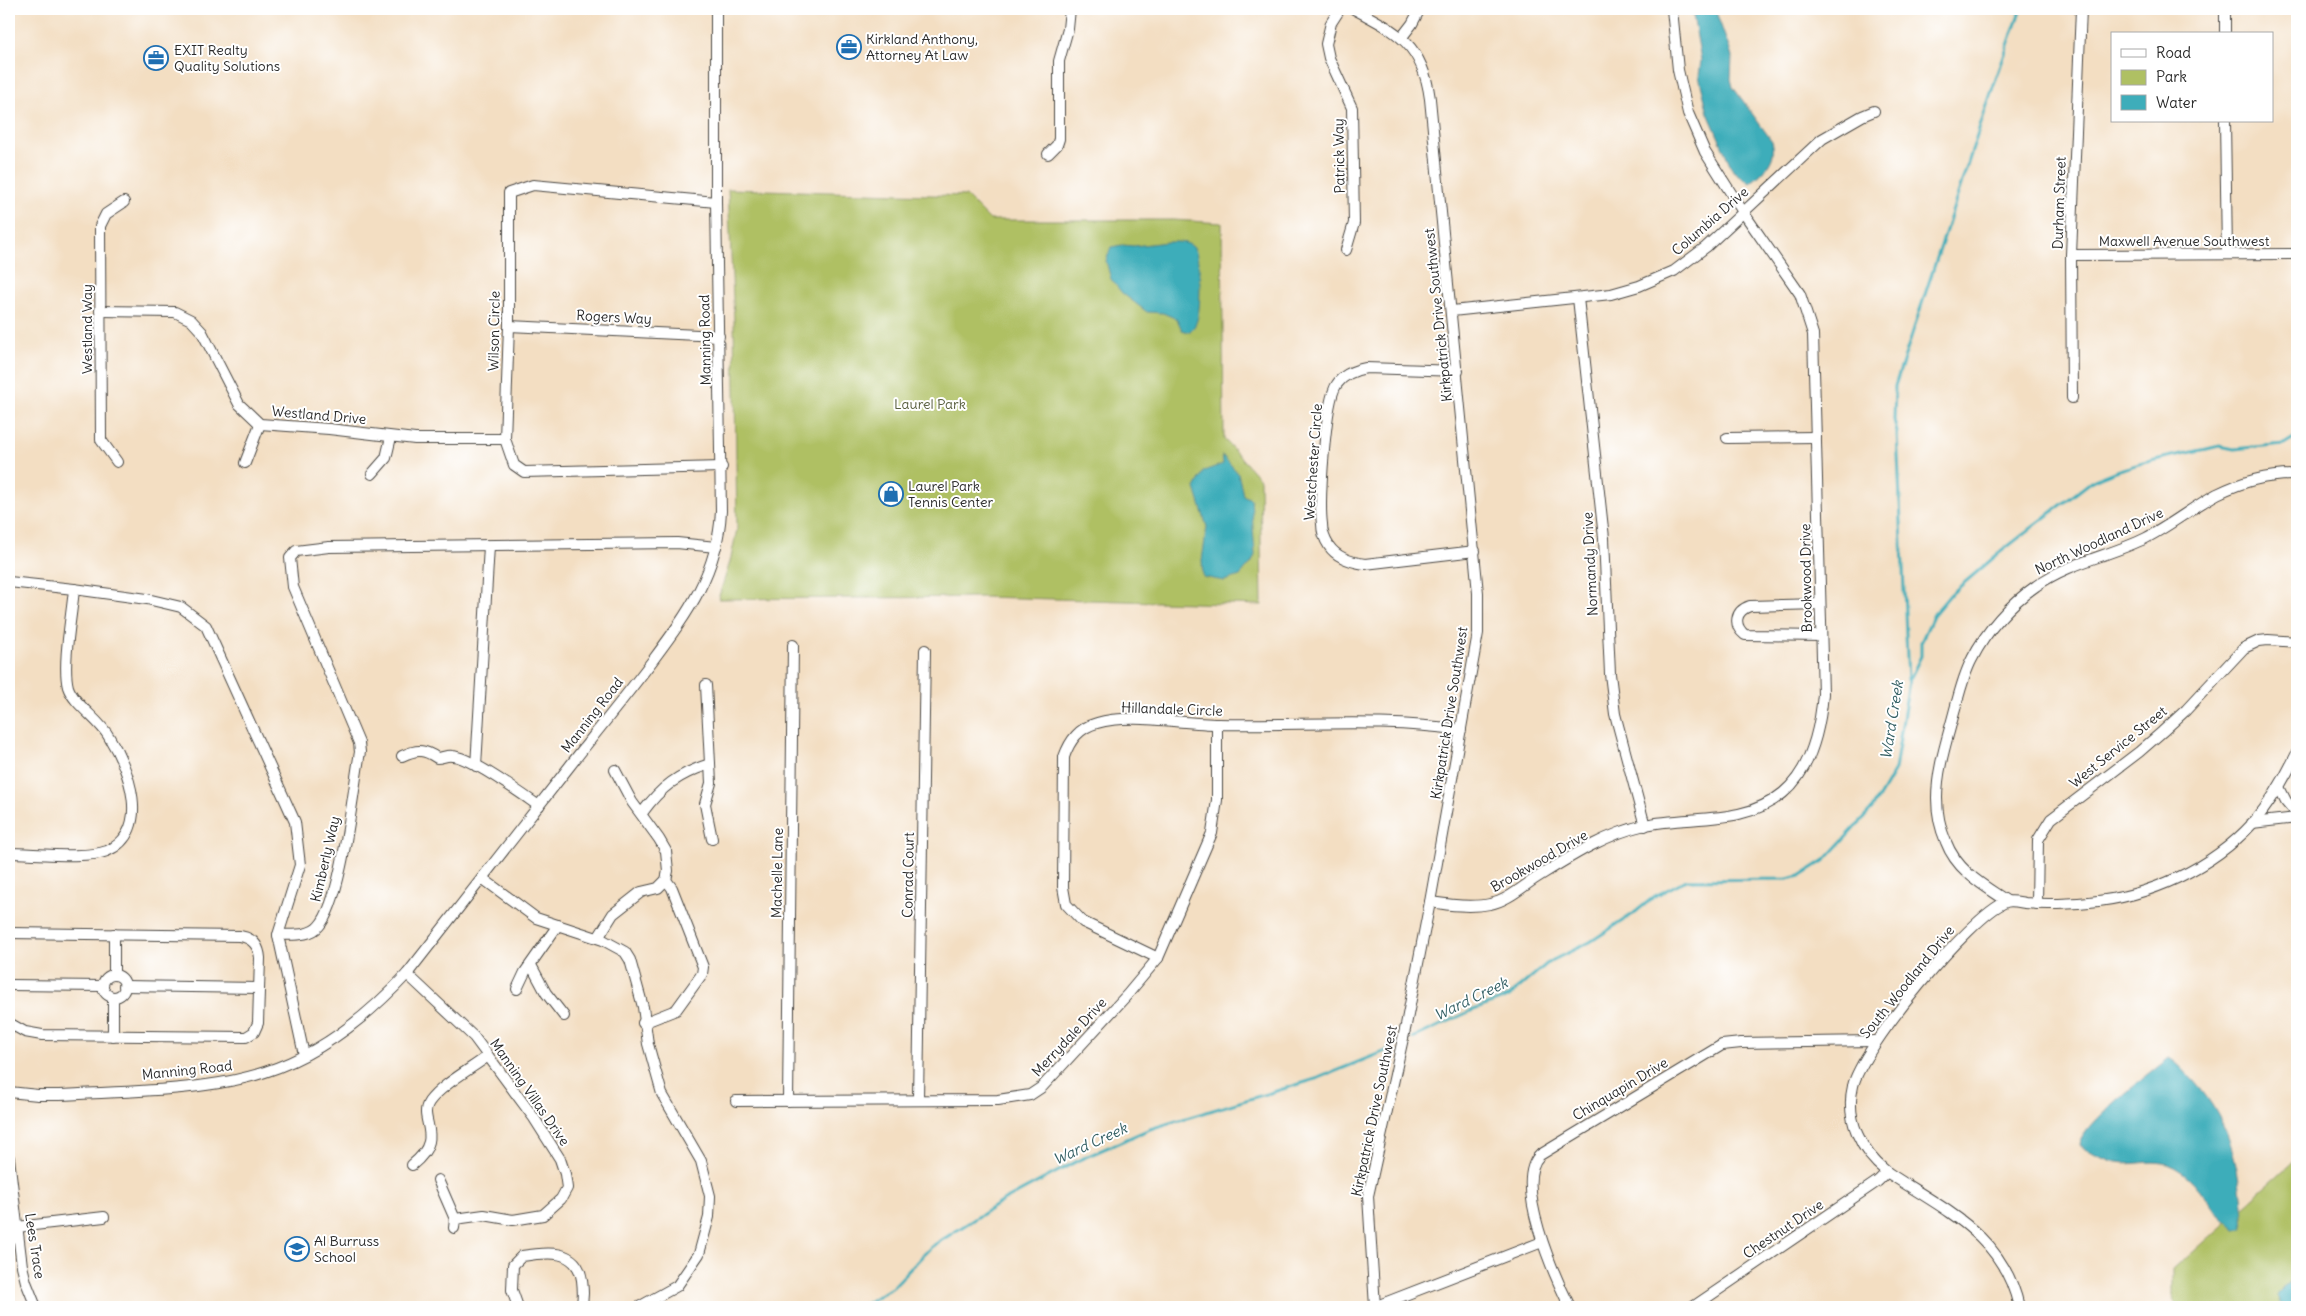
<svg xmlns="http://www.w3.org/2000/svg" width="2306" height="1316" viewBox="0 0 2306 1316" font-family="Delius,sans-serif">
	<rect width="100%" height="100%" fill="#fff"/>
	<filter id="ink" filterUnits="userSpaceOnUse"><feTurbulence type="fractalNoise" baseFrequency=".02" numOctaves="2"/><feDisplacementMap in="SourceGraphic" scale="10" xChannelSelector="R" yChannelSelector="G"/><feConvolveMatrix kernelMatrix="1 2 1 2 8 2 1 2 1" color-interpolation-filters="sRGB"/></filter>
	<filter id="wash" filterUnits="userSpaceOnUse"><feTurbulence type="fractalNoise" baseFrequency=".0096" numOctaves="4" result="noise"/><feDisplacementMap in="SourceGraphic" scale="20" xChannelSelector="R" yChannelSelector="G"/><feGaussianBlur stdDeviation="1.12" result="paint"/><feColorMatrix in="noise" values="0 0 0 0 0 0 0 0 0 0 0 0 0 0 0 0 0 1.4 0 .05"/><feComposite in="paint" operator="in"/></filter>
	<g filter="url(#wash)">
		<rect width="100%" height="100%" fill="#f3dec2"/>
		<!-- green -->
		<g fill="#afc063" stroke="#6d7647">
			<path d="M728 189 966 196 990 220H1173L1222 223 1224 439 1260 479 1262 605 984 597 718 599 730 562 737 529 734 321Z"/>
			<path d="M2297 1159V1307H2179L2173 1301V1270Z"/>
		</g>
		<!-- water -->
		<g fill="#3eadba" stroke="#346c72">
			<path d="M1692 9H1715L1732 56 1731 79 1733 87 1772 141C1778 160 1764 172 1750 183L1733 171 1708 113 1699 76 1701 60Z"/>
			<path d="M1167 242C1175 242 1187 241 1193 247 1202 256 1201 308 1197 320 1196 325 1193 328 1189 332L1182 330 1177 319 1163 313 1147 312 1122 293 1111 279 1106 261 1111 247 1122 245 1134 246Z"/>
			<path d="M1222 455 1238 473 1243 495 1251 499 1255 555 1252 562 1240 576 1224 581 1203 577 1202 560 1207 527 1195 488 1204 471 1223 464Z"/>
			<path d="M2169 1058C2178 1063 2185 1072 2192 1079 2234 1125 2240 1171 2244 1230H2236C2229 1223 2220 1217 2214 1209 2201 1191 2189 1172 2167 1164 2150 1159 2133 1166 2117 1163 2104 1161 2090 1151 2079 1145 2082 1125 2151 1072 2169 1058Z"/>
			<path d="M2297 1278V1307H2285L2279 1304 2276 1296 2283 1285Z"/>
		</g>
		<g fill="none" stroke-linecap="round" stroke-linejoin="round">
			<!-- stream -->
			<g stroke="#3eadba" stroke-width="3">
				<path d="M1908 680 1897 432 1894 420 1895 386 1993 87 2021 9"/>
				<path d="M1413 1038 1471 1011 1508 997 1549 962 1590 942 1633 914 1655 896 1686 880 1787 879 1800 876 1825 860 1872 809 1895 770 1909 681 1921 656V642L1934 614 1950 595 1998 554 2092 481C2131 462 2177 456 2220 446L2234 449 2284 444 2297 436"/>
				<path d="M860 1307 893 1287 931 1247 1001 1202 1081 1159 1150 1129 1316 1079 1388 1050"/>
			</g>
		</g>
	</g>
	<g filter="url(#ink)">
		<g fill="none" stroke-linecap="round" stroke-linejoin="round">
			<defs>
				<g id="minor">
					<path d="M1340 9 1331 23 1326 44 1329 58 1352 108 1354 223 1346 250"/>
					<path d="M1354 9C1398 32 1423 45 1430 99L1478 593V633L1430 902 1406 1025 1368 1196 1375 1307"/>
					<path d="M2225 34V9"/>
					<path d="M1402 37 1412 24 1420 9"/>
					<path d="M2225 121 2227 254"/>
					<path d="M1048 154 1057 145 1059 139V61L1068 29 1070 9"/>
					<path d="M716 202 533 185 509 193V326L505 439 514 465 524 472 722 467"/>
					<path d="M2071 255 2297 254"/>
					<path d="M1578 298 1604 538 1610 674 1615 714 1645 826"/>
					<path d="M100 311 175 312 191 320 202 332 239 404 260 424 329 429 415 439H505"/>
					<path d="M1452 311 1611 294 1639 286 1674 271 1706 247 1822 139 1862 116 1874 111"/>
					<path d="M509 326 719 336"/>
					<path d="M1458 371 1366 368C1355 370 1344 374 1337 384 1325 400 1319 501 1322 524 1322 531 1325 540 1329 546 1337 558 1351 562 1365 564L1475 551"/>
					<path d="M2072 398 2071 255 2081 9"/>
					<path d="M1727 438 1816 437"/>
					<path d="M117 462 101 440 100 226 106 214 124 202"/>
					<path d="M245 463 260 424"/>
					<path d="M372 474 386 458 391 437"/>
					<path d="M9 582 74 589C72 614 62 664 68 687 74 705 100 720 109 737 128 767 153 831 107 851 87 859 33 853 9 853"/>
					<path d="M74 589 147 599 181 607 206 626 295 822 300 865 278 935 304 1055"/>
					<path d="M1820 604 1750 606C1735 611 1733 625 1745 635L1821 636"/>
					<path d="M706 685 711 783 705 804 712 839"/>
					<path d="M402 756C417 749 424 749 437 758 442 758 447 755 452 756 469 756 523 795 539 806"/>
					<path d="M476 766 489 546"/>
					<path d="M2279 787 2286 801 2297 814"/>
					<path d="M642 813C661 787 678 774 710 764"/>
					<path d="M2252 823 2297 818"/>
					<path d="M482 878 536 918 603 940 625 952 630 960 643 1007 648 1044 662 1094 701 1161 710 1196 709 1217 699 1254 677 1286 639 1307"/>
					<path d="M2007 901C1983 885 1957 871 1946 842 1940 828 1937 813 1937 798 1937 769 1947 740 1954 713 1959 695 1963 676 1972 659 1986 631 2010 604 2036 586 2069 562 2110 556 2146 538 2171 525 2193 507 2217 494 2241 482 2270 474 2297 475"/>
					<path d="M1430 902C1449 905 1471 908 1490 904 1507 901 1522 887 1536 878 1570 857 1605 834 1645 825 1692 815 1743 826 1783 793 1811 770 1820 728 1823 694L1813 334 1800 294 1743 212 1705 152 1688 113 1678 70 1672 9"/>
					<path d="M2037 904 2038 840 2051 819 2139 752 2162 732 2186 710 2244 648 2259 641 2268 640 2297 642"/>
					<path d="M9 933 240 936C253 938 259 946 260 958L258 1023 254 1032 246 1037 42 1035 25 1032 9 1023"/>
					<path d="M278 935C291 934 310 937 319 926 342 901 353 789 360 752L359 743 293 587 290 558 296 551 329 547 677 543 716 547"/>
					<path d="M598 938 613 914 641 892 658 888 666 880 668 871 666 851 659 839 632 802 615 770"/>
					<path d="M1158 958 1083 922 1066 904 1063 887 1064 757C1070 740 1079 728 1097 723 1130 713 1182 724 1218 724 1299 726 1381 718 1461 730"/>
					<path d="M531 965 546 993 564 1016"/>
					<path d="M407 974 474 1037 534 1118 560 1159 565 1174 567 1188 561 1199 543 1215 513 1220 484 1215 455 1219 454 1228"/>
					<path d="M114 975V934"/>
					<circle cx="114" cy="986" r="11"/>
					<path d="M9 985 103 986"/>
					<path d="M124 986 259 988"/>
					<path d="M517 989 525 972 558 925"/>
					<path d="M643 1023 676 1010 702 974 703 967 672 888 666 880"/>
					<path d="M113 1036V997"/>
					<path d="M9 1092 38 1095H59C123 1091 205 1092 265 1072 321 1054 368 1016 407 974 461 905 515 836 569 767 597 731 626 696 653 660 688 613 718 572 721 511L716 202V9"/>
					<path d="M918 1099 925 650"/>
					<path d="M736 1101 998 1100 1030 1095 1042 1087 1127 995 1158 958 1212 833 1217 800V724"/>
					<path d="M788 1101 793 645"/>
					<path d="M9 1158 22 1266 26 1282 36 1307"/>
					<path d="M412 1165C447 1137 417 1120 429 1102 441 1085 471 1069 488 1056"/>
					<path d="M438 1180 455 1219"/>
					<path d="M17 1227 104 1217"/>
					<path d="M518 1307 512 1290 513 1265 522 1256C547 1252 577 1248 582 1280 583 1289 584 1298 581 1307"/>
					<path d="M1374 1307 1542 1242"/>
					<path d="M1570 1307C1555 1277 1512 1182 1540 1155L1722 1045 1741 1043 1876 1041"/>
					<path d="M1693 1307 1878 1181 1887 1172"/>
					<path d="M2019 1307C2003 1234 1944 1210 1887 1172 1861 1152 1845 1119 1853 1086 1861 1049 1970 916 2006 902 2011 900 2019 902 2025 903 2046 905 2068 904 2089 902 2149 897 2212 868 2253 823 2271 802 2285 778 2297 753"/>
				</g>
			</defs>
			<!-- minor casing -->
			<use href="#minor" stroke="#494642" stroke-width="12"/>
			<!-- minor -->
			<use href="#minor" stroke="#fff" stroke-width="10"/>
		</g>
	</g>
	<!-- icons -->
	<defs>
		<symbol id="office-ring" viewBox="-11 -11 22 22"><circle r="9.5" fill="#fff" stroke="#1f6fb2" stroke-width="1.5"/><path d="M-6-3h4V-5.5h4V-3h4V5H-6ZM-1-4.5V-3h2v-1.5ZM-6 0V1H6V0Z" fill="#1f6fb2"/></symbol>
		<symbol id="shop-ring" viewBox="-11 -11 22 22"><circle r="9.5" fill="#fff" stroke="#1f6fb2" stroke-width="1.5"/><path d="M-5-2.5h2.3a2.7 3.5 0 0 1 5.4 0H5L5.5 6h-11ZM-1.5-2.5h3a1.5 2.3 0 0 0-3 0Z" fill="#1f6fb2"/></symbol>
		<symbol id="school-ring" viewBox="-11 -11 22 22"><circle r="9.5" fill="#fff" stroke="#1f6fb2" stroke-width="1.5"/><path d="M0-5L7-2L0 1L-7-2ZM-4 1L0 2.5L4 1V4Q0 6-4 4Z" fill="#1f6fb2"/></symbol>
	</defs>
	<g fill-rule="evenodd">
		<use href="#office-ring" x="835" y="33" width="28" height="28"/>
		<use href="#office-ring" x="142" y="44" width="28" height="28"/>
		<use href="#shop-ring" x="877" y="480" width="28" height="28"/>
		<use href="#school-ring" x="283" y="1235" width="28" height="28"/>
	</g>
	<g text-anchor="middle" stroke-width="4" stroke-linejoin="round" paint-order="stroke">
		<!-- poi labels -->
		<g font-size="14" fill="#2b2b2b" stroke="#fff" text-anchor="start">
			<text x="866" y="44">Kirkland Anthony,<tspan x="866" dy="16">Attorney At Law</tspan></text>
			<text x="174" y="55">EXIT Realty<tspan x="174" dy="16">Quality Solutions</tspan></text>
			<text x="908" y="491">Laurel Park<tspan x="908" dy="16">Tennis Center</tspan></text>
			<text x="314" y="1246">Al Burruss<tspan x="314" dy="16">School</tspan></text>
		</g>
		<!-- street labels -->
		<g font-size="14" fill="#2b2b2b" stroke="#fff">
			<text transform="translate(1339 156) rotate(-91)" y="5">Patrick Way</text>
			<text transform="translate(2059 203) rotate(-88)" y="5">Durham Street</text>
			<text transform="translate(1710 221) rotate(-41)" y="5">Columbia Drive</text>
			<text x="2184" y="246">Maxwell Avenue Southwest</text>
			<text transform="translate(1438 315) rotate(-96)" y="5">Kirkpatrick Drive Southwest</text>
			<text transform="translate(614 317) rotate(3)" y="5">Rogers Way</text>
			<text transform="translate(87 329) rotate(-90)" y="5">Westland Way</text>
			<text transform="translate(494 331) rotate(-89)" y="5">Wilson Circle</text>
			<text transform="translate(705 340) rotate(-91)" y="5">Manning Road</text>
			<text transform="translate(319 415) rotate(5)" y="5">Westland Drive</text>
			<text transform="translate(1313 462) rotate(-86)" y="5">Westchester Circle</text>
			<text transform="translate(2099 541) rotate(-25)" y="5">North Woodland Drive</text>
			<text transform="translate(1590 564) rotate(-93)" y="5">Normandy Drive</text>
			<text transform="translate(1806 578) rotate(-91)" y="5">Brookwood Drive</text>
			<text transform="translate(1172 709) rotate(2)" y="5">Hillandale Circle</text>
			<text transform="translate(1449 713) rotate(-81)" y="5">Kirkpatrick Drive Southwest</text>
			<text transform="translate(592 715) rotate(-52)" y="5">Manning Road</text>
			<text transform="translate(2118 747) rotate(-39)" y="5">West Service Street</text>
			<text transform="translate(325 859) rotate(-77)" y="5">Kimberly Way</text>
			<text transform="translate(1539 861) rotate(-30)" y="5">Brookwood Drive</text>
			<text transform="translate(777 873) rotate(-89)" y="5">Machelle Lane</text>
			<text transform="translate(908 875) rotate(-89)" y="5">Conrad Court</text>
			<text transform="translate(1907 982) rotate(-51)" y="5">South Woodland Drive</text>
			<text transform="translate(1069 1037) rotate(-47)" y="5">Merrydale Drive</text>
			<text transform="translate(187 1070) rotate(-6)" y="5">Manning Road</text>
			<text transform="translate(1620 1089) rotate(-31)" y="5">Chinquapin Drive</text>
			<text transform="translate(530 1092) rotate(55)" y="5">Manning Villas Drive</text>
			<text transform="translate(1374 1111) rotate(-78)" y="5">Kirkpatrick Drive Southwest</text>
			<text transform="translate(1783 1229) rotate(-34)" y="5">Chestnut Drive</text>
			<text transform="translate(35 1246) rotate(81)" y="5">Lees Trace</text>
		</g>
		<!-- park labels -->
		<g font-size="14" fill="#595f3f" stroke="#fff">
			<text x="930" y="409">Laurel Park</text>
		</g>
		<!-- water labels -->
		<g font-size="15" font-style="italic" fill="#335f64" stroke="#fff">
			<text transform="translate(1892 720) rotate(-81)" y="5">Ward Creek</text>
			<text transform="translate(1471 999) rotate(-26)" y="5">Ward Creek</text>
			<text transform="translate(1090 1144) rotate(-25)" y="5">Ward Creek</text>
		</g>
	</g>
	<!-- margin -->
	<rect width="2306" height="1316" fill="none" stroke="#fff" stroke-width="30"/>
	<!-- legend -->
	<rect x="2111" y="32" width="162" height="90" fill="#ffffff" stroke="#aaaaaa"/>
	<rect x="2121" y="49" width="25" height="8" fill="#ffffff" stroke="#aaaaaa"/>
	<text x="2156" y="58" font-size="15" fill="#2b2b2b">Road</text>
	<rect x="2121" y="70" width="25" height="15" fill="#afc063" stroke="#aaaaaa"/>
	<text x="2156" y="82" font-size="15" fill="#2b2b2b">Park</text>
	<rect x="2121" y="95" width="25" height="15" fill="#3eadba" stroke="#aaaaaa"/>
	<text x="2156" y="108" font-size="15" fill="#2b2b2b">Water</text>
</svg>
